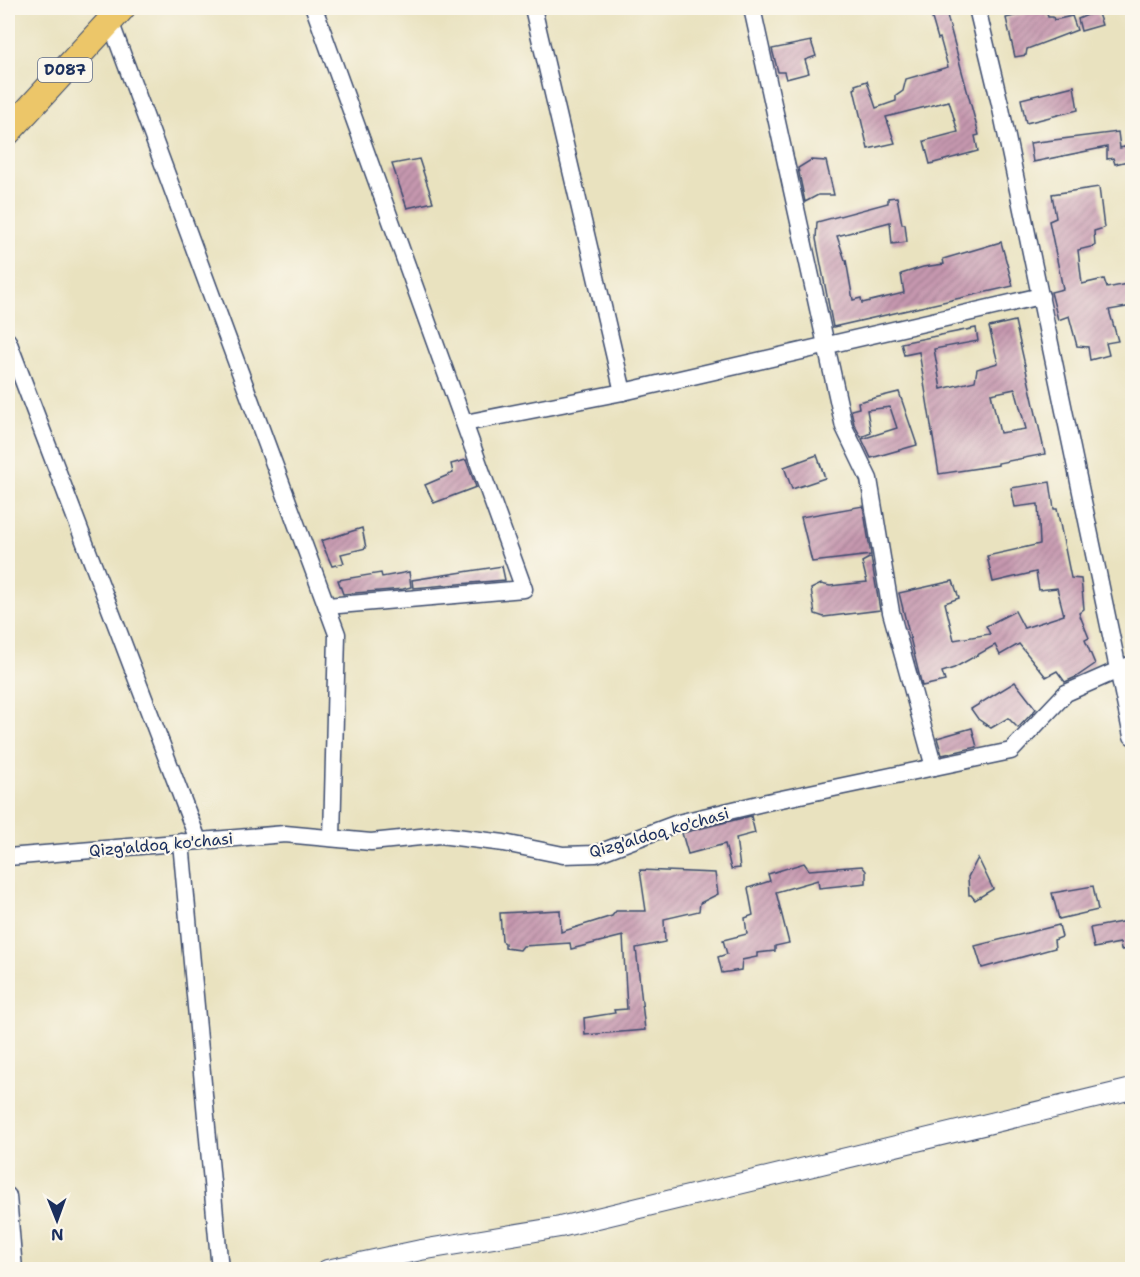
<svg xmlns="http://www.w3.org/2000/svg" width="1140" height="1277" viewBox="0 0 1140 1277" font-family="'Shantell Sans',sans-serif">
	<defs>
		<pattern id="building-hatch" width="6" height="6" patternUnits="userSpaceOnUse" patternTransform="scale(1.5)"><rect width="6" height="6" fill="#c698af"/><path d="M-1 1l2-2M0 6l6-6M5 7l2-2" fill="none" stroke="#a07c92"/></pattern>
	</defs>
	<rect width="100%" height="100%" fill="#fbf7ec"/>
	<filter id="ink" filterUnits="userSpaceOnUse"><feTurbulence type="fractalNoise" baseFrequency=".0167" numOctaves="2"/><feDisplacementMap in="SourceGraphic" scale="12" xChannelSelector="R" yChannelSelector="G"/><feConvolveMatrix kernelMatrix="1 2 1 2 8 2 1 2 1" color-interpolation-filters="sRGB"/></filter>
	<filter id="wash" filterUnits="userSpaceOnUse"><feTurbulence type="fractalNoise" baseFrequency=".008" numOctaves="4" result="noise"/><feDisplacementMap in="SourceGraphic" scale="24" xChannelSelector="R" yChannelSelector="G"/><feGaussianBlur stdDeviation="1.35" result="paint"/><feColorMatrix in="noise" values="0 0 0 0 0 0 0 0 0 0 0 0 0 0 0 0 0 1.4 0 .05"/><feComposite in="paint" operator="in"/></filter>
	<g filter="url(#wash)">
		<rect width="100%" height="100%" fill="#e9e2bf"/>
		<g id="blocks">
			<!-- building -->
			<g fill="url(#building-hatch)" fill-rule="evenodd">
				<path d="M929 8H945L979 135 975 136 978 151 930 164 924 141 958 132 949 101 886 117 895 143 868 149 854 89 856 88 855 85 867 81 876 108 896 101V96L903 91 906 79 948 67 940 38 938 39Z"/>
				<path d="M1045 8 1048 17H1053L1054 20 1072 16 1077 30 1027 49 1026 55 1015 57 1006 18Z"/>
				<path d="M1097 11 1102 25 1081 31 1078 19Z"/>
				<path d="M811 41 816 56 805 60 809 73 786 79 784 72H778L772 49Z"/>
				<path d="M1074 86 1078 110 1026 123 1021 99Z"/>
				<path d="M1118 132 1120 148 1132 145V160L1115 164 1113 158 1107 159V147L1033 162 1030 143Z"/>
				<path d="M419 159 433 202 407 208 392 164Z"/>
				<path d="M811 160 826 161 834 195H818L805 202 798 168Z"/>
				<path d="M1099 187 1104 228 1094 231 1095 246 1078 250 1082 284 1104 279 1107 288 1132 283V306L1109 310 1118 341 1106 343 1109 355 1090 360 1088 347 1077 346 1069 316 1058 320 1051 292 1063 289 1049 221 1056 218 1052 194Z"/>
				<path d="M897 197 902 224H905L907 242 892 244 890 222 837 236 845 260H846L853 300 861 298 862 303 904 293 901 274 923 267 944 264 943 259 1001 242 1013 286 833 327 816 239 817 222 888 203V198Z"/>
				<path d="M1015 321 1045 454 998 463V465L939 474 919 352 904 355 901 343 976 328 978 341 934 349 941 389 975 381 977 369 998 363 989 327ZM1015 389 1026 429 1000 433 991 394Z"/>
				<path d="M899 392 917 445 871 458 862 439 897 428 890 407 867 410 871 433 861 437 854 424 851 410 859 408 858 402Z"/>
				<path d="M817 455 825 478 792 489 784 467Z"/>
				<path d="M466 460 476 487 434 503 425 485 453 473 451 464Z"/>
				<path d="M1050 482 1054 509H1057L1071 578 1081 579 1084 609 1079 613 1089 638 1085 640 1095 664 1076 677 1065 682 1057 671 1046 677 1019 644 1000 655 995 645 954 668 942 672 945 681 922 686 899 593 953 581 959 598 945 603 954 640 990 634 986 626 1015 611 1024 628 1064 615 1057 588 1039 590 1036 572 993 582 987 556 1040 544 1038 504 1015 507 1011 488Z"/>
				<path d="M863 506 871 555 812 562 801 517Z"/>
				<path d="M362 528 366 548 341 554 344 563 332 566 321 541Z"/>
				<path d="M871 557 880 610 824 617 815 614 811 589 821 584 830 586 867 582 862 562Z"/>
				<path d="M502 566 505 580 413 588 412 580Z"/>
				<path d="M409 572 411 587 403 589 343 594 338 580 381 573 382 577Z"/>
				<path d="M1015 682 1036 709 1018 728 1008 718 991 728 978 719 971 709Z"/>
				<path d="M972 728 977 747 942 755 937 738Z"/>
				<path d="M751 816 755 833 736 838 740 868 731 869 725 844 688 854 682 833Z"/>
				<path d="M978 858 993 889 975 900 971 895H969L968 877Z"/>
				<path d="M804 863 809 870 862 866 866 871V883L819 888 818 880 776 892 789 943 775 946V951L757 953V957L742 960 741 970 722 973 718 957 727 954 723 940 747 934 745 918 753 915 748 888 770 881 768 874Z"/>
				<path d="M640 870 715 873 718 894 700 903 699 911 664 919 665 942 636 948 645 1030 585 1035 584 1018 615 1013 614 1010 627 1009 623 936 571 949 570 943 523 946 520 950 505 948V943L502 941 500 913 560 910 561 932 612 916 616 911H646Z"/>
				<path d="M1093 886 1098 910 1059 919 1052 893Z"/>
				<path d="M1132 920V948L1121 950 1120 943 1094 948 1090 928Z"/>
				<path d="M1059 925 1062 937 1054 940 1055 948 982 968 975 946Z"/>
			</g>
		</g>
	</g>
	<g filter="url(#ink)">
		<use href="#blocks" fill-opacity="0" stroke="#3a4a6d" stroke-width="1.5"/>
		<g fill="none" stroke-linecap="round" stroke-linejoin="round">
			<defs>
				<g id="minor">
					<path d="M314 8 524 589 327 606"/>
					<path d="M533 8 623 392"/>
					<path d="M752 8 844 427 869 479 891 612 934 767"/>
					<path d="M977 8 1000 104 1132 736"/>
					<path d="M110 21 337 634 332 838"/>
					<path d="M8 341 198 840"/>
					<path d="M465 423 623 392 1041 296"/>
					<path d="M181 842 220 1270"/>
					<path d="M8 857 285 834 371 842 440 835 504 843 563 855 596 854 678 823 767 802 1011 751 1066 693 1132 664"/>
					<path d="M8 1196 14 1270"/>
				</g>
				<path id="tertiary" d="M327 1270 421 1250 560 1227 1132 1089"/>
				<path id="primary" d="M8 132 122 8"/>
			</defs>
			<!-- minor casing -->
			<use href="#minor" stroke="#3a4a6d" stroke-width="19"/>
			<!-- tertiary casing -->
			<use href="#tertiary" stroke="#3a4a6d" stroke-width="22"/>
			<!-- primary casing -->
			<use href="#primary" stroke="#3a4a6d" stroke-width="28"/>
			<!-- minor -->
			<use href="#minor" stroke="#fff" stroke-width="16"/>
			<!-- tertiary -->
			<use href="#tertiary" stroke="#fff" stroke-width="20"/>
			<!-- primary -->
			<use href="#primary" stroke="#ecc669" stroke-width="26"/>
		</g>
	</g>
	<g text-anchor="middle" stroke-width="4.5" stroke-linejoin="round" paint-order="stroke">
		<!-- shield labels -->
		<rect fill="#fbf7ec" stroke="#5e6b89" stroke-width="1.5" x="38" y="58" width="54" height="24" rx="4.5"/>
		<g font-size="15" font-weight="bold" fill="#1b2f5e">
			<text x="65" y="75">D087</text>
		</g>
		<!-- street labels -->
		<g font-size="16" fill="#1b2f5e" stroke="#fbf7ec">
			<text transform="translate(659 832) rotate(-16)" y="6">Qizg'aldoq ko'chasi</text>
			<text transform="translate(161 844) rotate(-5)" y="6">Qizg'aldoq ko'chasi</text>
		</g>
	</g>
	<!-- margin -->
	<rect width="1140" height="1277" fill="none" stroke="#fbf7ec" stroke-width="30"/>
	<!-- north arrow -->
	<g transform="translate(57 1220) rotate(179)" stroke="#fbf7ec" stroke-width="4.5" paint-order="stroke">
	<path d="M0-4.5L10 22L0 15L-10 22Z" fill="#1b2f5e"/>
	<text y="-9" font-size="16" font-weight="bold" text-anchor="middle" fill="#1b2f5e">N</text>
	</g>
</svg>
